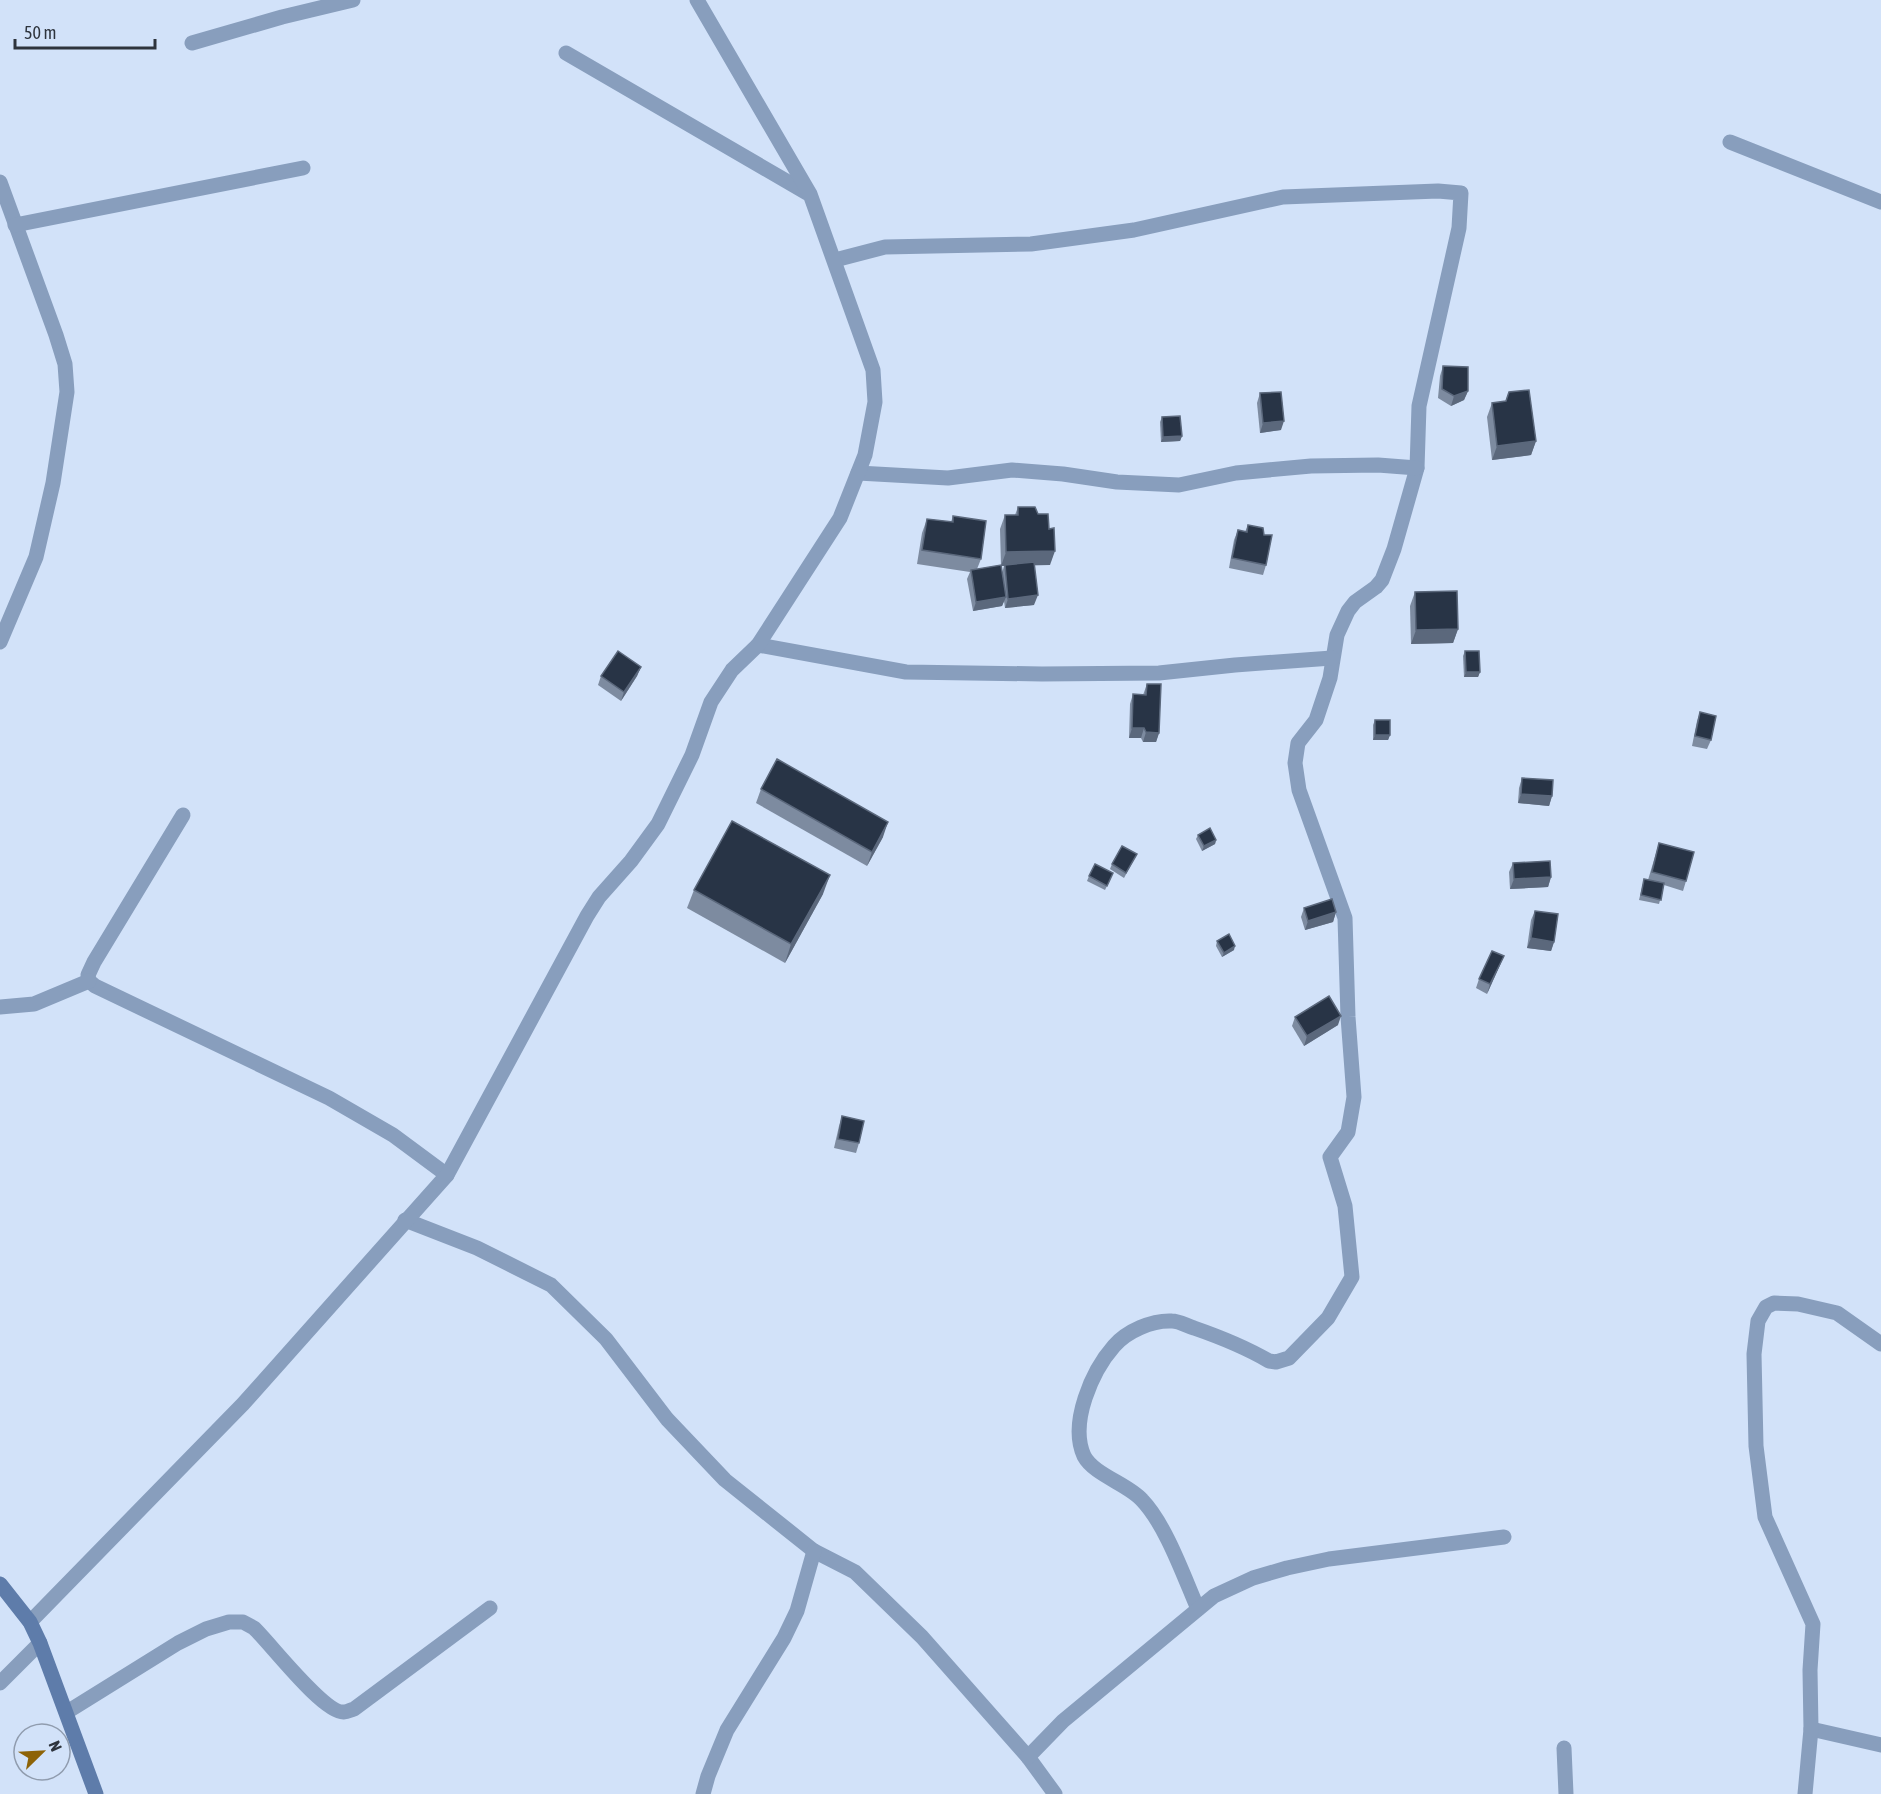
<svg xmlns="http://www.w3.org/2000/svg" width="1881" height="1794" viewBox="0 0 1881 1794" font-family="'Asap Condensed',sans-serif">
	<rect width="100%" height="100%" fill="#d2e2f9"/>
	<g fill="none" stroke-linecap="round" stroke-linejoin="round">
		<!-- street -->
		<g stroke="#889ebd" stroke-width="15">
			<path d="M192 43 282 17 353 0"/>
			<path d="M566 53 807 193"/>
			<path d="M1730 142 1881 202"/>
			<path d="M0 182 56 335 65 364 67 392 53 483 36 557 0 642"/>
			<path d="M15 225 303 168"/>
			<path d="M835 260 885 247 1031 244 1134 230 1283 197 1438 191 1461 193 1459 228 1419 406 1417 468 1394 549 1382 580 1376 587 1355 602 1348 611 1337 635 1330 678 1316 720 1298 743 1295 763 1299 790 1345 918 1348 1017 1354 1097 1348 1132 1330 1157 1345 1206 1352 1277 1328 1318 1289 1358 1276 1362 1269 1361C1245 1347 1220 1337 1194 1328 1187 1326 1179 1321 1172 1321 1152 1320 1127 1331 1114 1346 1092 1371 1069 1423 1084 1456 1094 1475 1128 1484 1142 1500 1166 1525 1184 1577 1198 1609"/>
			<path d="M858 473 948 478 1012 470 1063 474 1117 482 1179 485 1236 473 1311 466 1378 465 1417 468"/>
			<path d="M758 645 906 672 1042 674 1159 673 1235 665 1332 658"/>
			<path d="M89 981 95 986 329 1098 393 1135 447 1175"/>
			<path d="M89 981 88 975 94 962 183 815"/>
			<path d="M0 1007 34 1004 89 981"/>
			<path d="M405 1220 477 1248 551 1285 606 1339 667 1419 725 1480 814 1551 855 1572 922 1637 1028 1757 1055 1794"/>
			<path d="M30 1622 243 1404 447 1175 587 916 599 897 631 861 658 824 692 755 711 702 732 670 758 645 840 518 865 455 875 402 873 370 810 194 697 0"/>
			<path d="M0 1683 40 1643"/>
			<path d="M67 1712 178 1643 206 1629 229 1622H243L254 1628C270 1643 324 1714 344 1712 348 1712 350 1710 354 1709L490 1608"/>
			<path d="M1811 1729 1881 1745"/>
			<path d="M1564 1748 1566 1794"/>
			<path d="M1028 1757 1063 1721 1214 1596 1253 1578 1287 1568 1329 1559 1504 1537"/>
			<path d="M703 1794 708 1776 727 1730 784 1638 797 1611 814 1551"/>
			<path d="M1805 1794 1811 1729 1810 1670 1813 1624 1765 1517 1756 1446 1754 1354 1758 1321 1766 1307 1774 1303 1798 1304 1837 1313 1881 1344"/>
		</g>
		<!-- secondary -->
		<path stroke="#5e7caa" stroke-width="15" d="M0 1584 30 1622 40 1643 96 1794"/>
	</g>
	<!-- wall -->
	<g fill="#7d8ba0" fill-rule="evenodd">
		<path d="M1443 366 1468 391 1464 400 1451 406 1438 398 1440 376Z"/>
		<path d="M1509 392 1536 441 1531 455 1492 460 1487 417 1492 403 1505 402Z"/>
		<path d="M1260 393 1281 430 1260 433 1257 403Z"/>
		<path d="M1162 417 1182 436 1180 441 1161 442 1160 422Z"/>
		<path d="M1018 507 1050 565H1034V605L1005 608 1004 601 1002 606 973 611 967 579 970 572 917 564 922 533 927 519 951 522 953 516 981 559 977 569 1001 566 1000 529 1005 515H1015ZM1001 566H1004L1002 573Z"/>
		<path d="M1248 525 1266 565 1263 575 1229 568 1234 540 1238 530 1245 532Z"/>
		<path d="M1415 592 1458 629 1453 643 1411 644 1410 606Z"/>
		<path d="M1465 651 1480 672 1478 677H1464L1463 656Z"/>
		<path d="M641 667 637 676 621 701 598 685 601 676Z"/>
		<path d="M1147 684 1159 733 1156 742H1143L1141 738H1129L1130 704 1133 694 1143 695Z"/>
		<path d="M1700 712 1711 740 1707 749 1692 746 1697 721Z"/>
		<path d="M1375 720 1390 735 1388 740H1373V725Z"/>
		<path d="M1522 778 1552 796 1549 806 1518 803 1519 788Z"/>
		<path d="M761 789 883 837 867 866 756 803Z"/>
		<path d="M1198 835 1216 840 1215 844 1202 851 1196 839Z"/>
		<path d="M1659 843 1686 881 1683 891 1664 885 1659 904 1639 900 1644 879 1648 880Z"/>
		<path d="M1137 854 1124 878 1110 869 1112 864Z"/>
		<path d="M1513 863 1551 877 1548 887 1510 889 1509 872Z"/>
		<path d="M1113 873 1105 890 1087 881 1089 876Z"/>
		<path d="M694 890 823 894 785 963 687 908Z"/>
		<path d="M1304 908 1336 912 1333 922 1305 930 1301 917Z"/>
		<path d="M1535 911 1554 942 1551 951 1527 948 1531 920Z"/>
		<path d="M1217 941 1234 950 1222 957 1216 946Z"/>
		<path d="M1504 956 1487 994 1476 988 1479 979Z"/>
		<path d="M1295 1017 1338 1025 1304 1046 1292 1026Z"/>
		<path d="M842 1116 859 1143 856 1153 834 1148 839 1126Z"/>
	</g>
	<!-- shaded-wall -->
	<g fill="#5b687c">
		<path d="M1468 391 1464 400 1451 406 1454 396Z"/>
		<path d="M1284 421 1281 430 1260 433 1263 423Z"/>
		<path d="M1182 436 1180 441 1161 442 1163 437Z"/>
		<path d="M1536 441 1531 455 1492 460 1497 446Z"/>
		<path d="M1055 551 1050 565 1001 566 1006 552Z"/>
		<path d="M1038 595 1034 605 1005 608 1008 599Z"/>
		<path d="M1006 597 1002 606 973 611 976 602Z"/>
		<path d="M1458 629 1453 643 1411 644 1416 630Z"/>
		<path d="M641 667 637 676 621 701 624 692Z"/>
		<path d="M1466 672H1480L1478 677H1464Z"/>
		<path d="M1132 728H1144L1141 738H1129Z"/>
		<path d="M1146 732 1159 733 1156 742H1143Z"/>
		<path d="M1375 735H1390L1388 740H1373Z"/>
		<path d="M1521 794 1552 796 1549 806 1518 803Z"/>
		<path d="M888 822 883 837 867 866 872 852Z"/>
		<path d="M1216 840 1215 844 1202 851 1204 846Z"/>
		<path d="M830 875 823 894 785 963 791 944Z"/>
		<path d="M1551 877 1548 887 1510 889 1514 879Z"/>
		<path d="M1336 912 1333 922 1305 930 1308 921Z"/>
		<path d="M1531 938 1554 942 1551 951 1527 948Z"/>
		<path d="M1235 946 1234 950 1222 957 1224 953Z"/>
		<path d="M1504 956 1500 965 1487 994 1490 984Z"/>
		<path d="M1341 1016 1338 1025 1304 1046 1307 1036Z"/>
	</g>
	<!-- building -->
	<g fill="#283446" stroke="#5b687c" stroke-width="1.5">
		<path d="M1443 366 1468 367V391L1454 396 1442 389Z"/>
		<path d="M1529 390 1536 441 1497 446 1492 403 1506 401 1509 392Z"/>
		<path d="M1281 392 1284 421 1263 423 1260 393Z"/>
		<path d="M1180 416 1182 436 1163 437 1162 417Z"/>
		<path d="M1018 507H1035L1038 514H1048L1049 529 1054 528 1055 551 1006 552 1005 515H1018Z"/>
		<path d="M953 516 986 521 981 559 922 550 927 519 953 522Z"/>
		<path d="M1248 525 1263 528 1264 535H1272L1266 565 1232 558 1238 530 1247 532Z"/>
		<path d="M1034 562 1038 595 1008 599 1005 565Z"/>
		<path d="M1001 565 1006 597 976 602 971 570Z"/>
		<path d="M1457 591 1458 629 1416 630 1415 592Z"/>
		<path d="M618 651 641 667 624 692 601 676Z"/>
		<path d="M1465 651H1479L1480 672H1466Z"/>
		<path d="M1147 684H1161L1159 733 1146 732 1144 728H1132L1133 694 1146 695Z"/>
		<path d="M1700 712 1716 716 1711 740 1695 736Z"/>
		<rect x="1375" y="720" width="15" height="15"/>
		<path d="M777 759 888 822 872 852 761 789Z"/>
		<path d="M1522 778 1553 780 1552 796 1521 794Z"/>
		<path d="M732 821 830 875 791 944 694 890Z"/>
		<path d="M1210 828 1216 840 1204 846 1198 835Z"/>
		<path d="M1659 843 1694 852 1686 881 1652 872Z"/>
		<path d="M1122 846 1137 854 1126 873 1112 864Z"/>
		<path d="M1550 861 1551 877 1514 879 1513 863Z"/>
		<path d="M1095 864 1113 873 1107 886 1089 876Z"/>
		<path d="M1644 879 1664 883 1661 900 1641 895Z"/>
		<path d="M1332 899 1336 912 1308 921 1304 908Z"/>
		<path d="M1535 911 1558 914 1554 942 1531 938Z"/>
		<path d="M1229 934 1235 946 1224 953 1217 941Z"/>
		<path d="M1492 951 1504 956 1490 984 1479 979Z"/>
		<path d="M1329 996 1341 1016 1307 1036 1295 1017Z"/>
		<path d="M842 1116 864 1121 859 1143 838 1139Z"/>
	</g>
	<!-- north arrow -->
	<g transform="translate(42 1752) rotate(66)"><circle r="28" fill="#d2e2f9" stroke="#909cae" stroke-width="1.5"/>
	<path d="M0-4.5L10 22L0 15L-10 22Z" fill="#8d6307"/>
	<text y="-9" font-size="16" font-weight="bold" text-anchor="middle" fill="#2e343d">N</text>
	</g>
	<!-- scale -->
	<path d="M15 39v9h140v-9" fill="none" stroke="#2e343d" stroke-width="3"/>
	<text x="24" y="39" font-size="18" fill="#2e343d" stroke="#d2e2f9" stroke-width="4.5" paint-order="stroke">50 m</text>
</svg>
